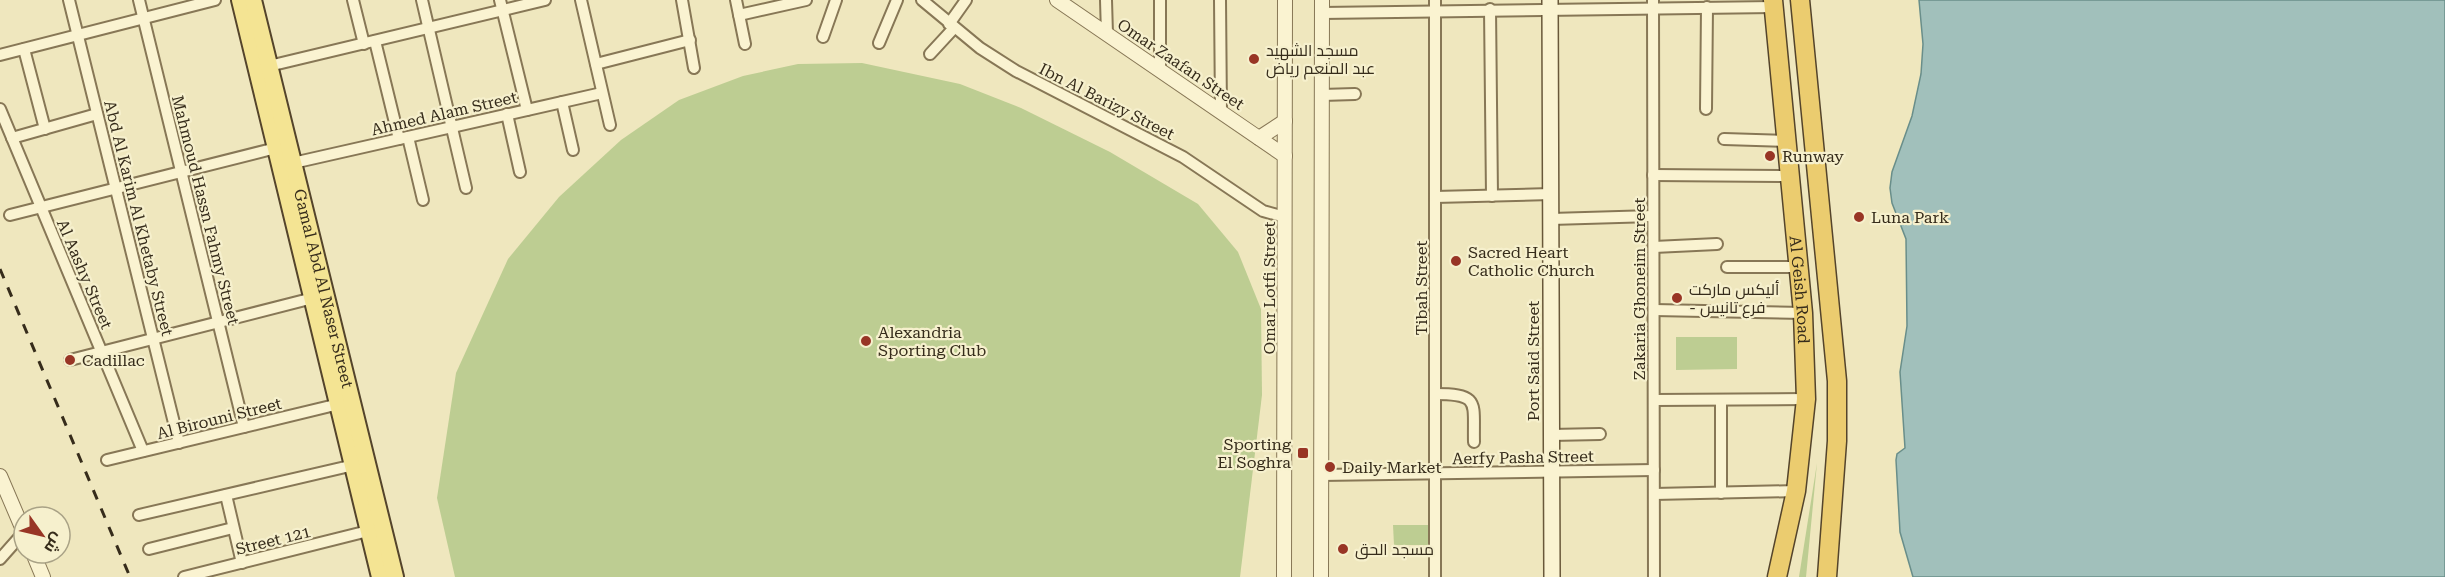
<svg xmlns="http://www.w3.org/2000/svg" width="2445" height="577" viewBox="0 0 2445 577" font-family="'Roboto Serif',Cairo,serif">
	<rect width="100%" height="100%" fill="#efe7be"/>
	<!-- green -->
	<g fill="#bdcd92">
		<path d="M862 63 960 84 1021 108 1110 152 1198 204 1238 252 1261 309 1262 395 1240 577H455L437 498 456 373 508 259 559 197 621 140 679 100 743 76 798 64Z"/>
		<path d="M1676 337H1737V369L1676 370Z"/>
		<path d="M1817 463 1806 577H1799Z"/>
		<path d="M1393 525H1431L1432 545H1394Z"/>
	</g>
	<!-- water -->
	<path fill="#a1c0bb" stroke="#698e8a" stroke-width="1.5" d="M1919 0H2445V577H1913L1900 532 1896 460 1897 454 1905 448 1900 372 1907 326 1906 239 1892 203 1890 188 1892 172 1912 116 1921 74 1923 44Z"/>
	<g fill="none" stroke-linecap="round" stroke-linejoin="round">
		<defs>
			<g id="minor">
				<path d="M69 0 179 443"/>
				<path d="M139 0 244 427"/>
				<path d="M353 0 364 44"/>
				<path d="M422 0 466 188"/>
				<path d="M500 0 527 110"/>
				<path d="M581 0 610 125"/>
				<path d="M682 0 694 68"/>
				<path d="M736 0 745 44"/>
				<path d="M922 0 980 48 1016 71 1183 157 1263 211 1285 217"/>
				<path d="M1106 0 1107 34"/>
				<path d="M1220 0 1221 111"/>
				<path d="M1435 0V577"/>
				<path d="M1653 0 1654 577"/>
				<path d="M1490 9 1492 196"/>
				<path d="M1322 13 1774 7"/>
				<path d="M739 15 806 0"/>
				<path d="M949 24 966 0"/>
				<path d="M823 37 836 0"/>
				<path d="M375 41 399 139"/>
				<path d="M879 43 897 0"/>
				<path d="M24 49 45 129"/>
				<path d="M930 54 954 28"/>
				<path d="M0 55 215 0"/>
				<path d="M596 64 690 40"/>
				<path d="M269 66 545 0"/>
				<path d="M1160 70V0"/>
				<path d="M1322 95 1355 94"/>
				<path d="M562 102 573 150"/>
				<path d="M0 109 143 451"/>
				<path d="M1706 109 1707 7"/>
				<path d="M507 114 520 172"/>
				<path d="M408 137 423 200"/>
				<path d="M12 138 97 114"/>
				<path d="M1724 139 1787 141"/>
				<path d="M293 163 602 93"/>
				<path d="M1653 175 1790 176"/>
				<path d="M1435 197 1551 194"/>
				<path d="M10 215 276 148"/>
				<path d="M1551 219 1653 216"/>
				<path d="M1654 247 1717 244"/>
				<path d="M1727 267H1799"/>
				<path d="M1654 310 1803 313"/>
				<path d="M70 360 313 298"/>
				<path d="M1435 394C1481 394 1473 402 1474 442"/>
				<path d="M1654 400 1806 399"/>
				<path d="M1721 400V493"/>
				<path d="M1551 435 1600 434"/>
				<path d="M107 460 339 404"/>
				<path d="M1321 475 1654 470"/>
				<path d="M1654 494 1796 491"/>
				<path d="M226 495 242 563"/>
				<path d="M139 515 354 465"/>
				<path d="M149 549 233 528"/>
				<path d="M0 559 24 532"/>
				<path d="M184 577 368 531"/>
			</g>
			<g id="tertiary">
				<path d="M1057 0 1285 156"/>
				<path d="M1259 138 1285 121"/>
				<path d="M0 476 24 532"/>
				<path d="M33 553 43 577"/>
				<path d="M1284 577 1285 0"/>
				<path d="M1321 577 1322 0"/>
			</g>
			<path id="secondary" d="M1550 0 1552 577"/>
			<g id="primary">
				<path d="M240 0 380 577"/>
				<path id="s1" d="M253 0 395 577"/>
			</g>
			<g id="trunk">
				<path id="s2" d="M1773 0 1803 313 1806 399 1796 491 1777 577"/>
				<path d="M1800 0 1837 381V441L1827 577"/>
			</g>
		</defs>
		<!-- minor casing -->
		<use href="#minor" stroke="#877756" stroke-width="14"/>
		<!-- tertiary casing -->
		<use href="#tertiary" stroke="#877756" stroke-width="16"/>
		<!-- secondary casing -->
		<use href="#secondary" stroke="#69583a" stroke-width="18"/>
		<!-- primary casing -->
		<use href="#primary" stroke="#54442b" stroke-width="20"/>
		<!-- trunk casing -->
		<use href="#trunk" stroke="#54442b" stroke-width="21"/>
		<!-- minor -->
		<use href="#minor" stroke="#faf3d1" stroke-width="10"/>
		<!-- tertiary -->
		<use href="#tertiary" stroke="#faf3d1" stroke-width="14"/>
		<!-- secondary -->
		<use href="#secondary" stroke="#faf3d1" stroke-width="15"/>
		<!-- primary -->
		<use href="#primary" stroke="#f4e493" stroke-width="16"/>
		<!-- trunk -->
		<use href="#trunk" stroke="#ebcc6f" stroke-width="18"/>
		<!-- rail -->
		<path stroke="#362c1b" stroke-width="3" stroke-dasharray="10 10" stroke-linecap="butt" d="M0 269 130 577"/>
	</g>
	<!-- markers -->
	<g fill="#983525" stroke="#f6f0cd" stroke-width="2">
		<circle cx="1254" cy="59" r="6"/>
		<circle cx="1770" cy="156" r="6"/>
		<circle cx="1859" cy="217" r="6"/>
		<circle cx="1456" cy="261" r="6"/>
		<circle cx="1677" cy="298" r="6"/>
		<circle cx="866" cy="341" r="6"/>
		<circle cx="70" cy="360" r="6"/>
		<rect x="1297" y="447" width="12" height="12" rx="3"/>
		<circle cx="1330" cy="467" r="6"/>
		<circle cx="1343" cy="549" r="6"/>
	</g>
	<g text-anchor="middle" stroke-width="4.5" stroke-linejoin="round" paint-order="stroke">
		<!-- poi labels -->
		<g font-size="16" fill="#362c1b" stroke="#f6f0cd" text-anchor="start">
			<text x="1266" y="56">مسجد الشهيد<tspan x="1266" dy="18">عبد المنعم رياض</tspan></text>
			<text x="1782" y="162">Runway</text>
			<text x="1871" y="223">Luna Park</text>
			<text x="1468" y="258">Sacred Heart<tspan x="1468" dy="18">Catholic Church</tspan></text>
			<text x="1689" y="295">أليكس ماركت<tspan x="1689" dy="18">- فرع تانيس</tspan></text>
			<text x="878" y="338">Alexandria<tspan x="878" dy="18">Sporting Club</tspan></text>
			<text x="82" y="366">Cadillac</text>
			<text x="1291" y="450" text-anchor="end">Sporting<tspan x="1291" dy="18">El Soghra</tspan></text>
			<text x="1342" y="473">Daily Market</text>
			<text x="1355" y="555">مسجد الحق</text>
		</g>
		<!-- street labels -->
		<g font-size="16" fill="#362c1b" stroke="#f6f0cd">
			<text transform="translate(1181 64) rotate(34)" y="6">Omar Zaafan Street</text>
			<text transform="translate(1107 101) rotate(27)" y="6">Ibn Al Barizy Street</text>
			<text transform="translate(444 113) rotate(-13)" y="6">Ahmed Alam Street</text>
			<text transform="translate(206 210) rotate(76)" y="6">Mahmoud Hassn Fahmy Street</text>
			<text transform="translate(139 218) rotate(76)" y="6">Abd Al Karim Al Khetaby Street</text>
			<text transform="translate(85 274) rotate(67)" y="6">Al Aashy Street</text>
			<text transform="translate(1269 288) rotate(-90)" y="6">Omar Lotfi Street</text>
			<text transform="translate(1421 288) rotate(-90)" y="6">Tibah Street</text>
			<text dy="6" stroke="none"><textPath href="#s1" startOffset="297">Gamal Abd Al Naser Street</textPath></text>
			<text transform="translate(1639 289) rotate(-90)" y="6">Zakaria Ghoneim Street</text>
			<text dy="6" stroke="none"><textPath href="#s2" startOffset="291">Al Geish Road</textPath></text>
			<text transform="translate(1533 361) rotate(-90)" y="6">Port Said Street</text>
			<text transform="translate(219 418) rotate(-14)" y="6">Al Birouni Street</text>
			<text transform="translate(1523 457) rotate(-1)" y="6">Aerfy Pasha Street</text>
			<text transform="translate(273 540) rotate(-14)" y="6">Street 121</text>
		</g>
	</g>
	<!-- north arrow -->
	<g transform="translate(42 535) rotate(124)"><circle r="28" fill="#f6f0cd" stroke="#a9a286" stroke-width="1.5"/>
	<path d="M0-4.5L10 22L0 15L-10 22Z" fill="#983525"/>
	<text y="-9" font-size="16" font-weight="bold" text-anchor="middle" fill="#362c1b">ش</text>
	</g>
</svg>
